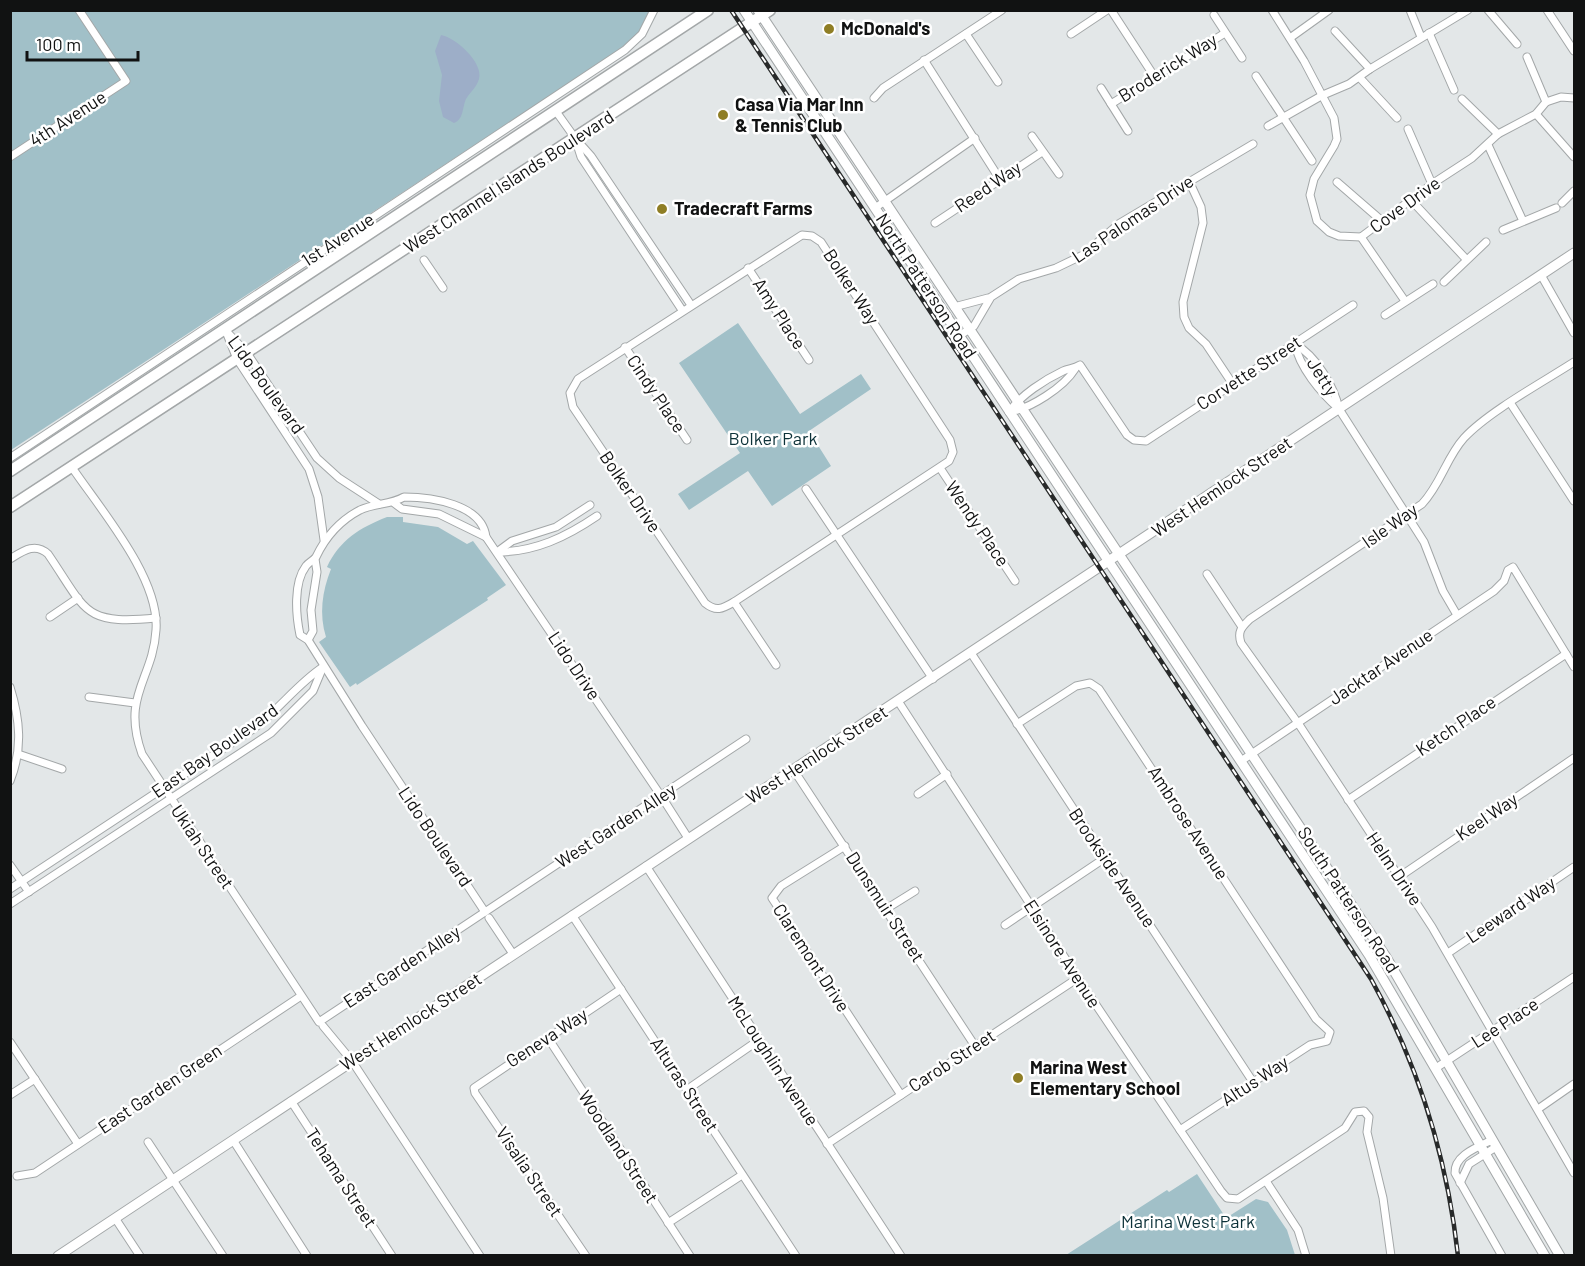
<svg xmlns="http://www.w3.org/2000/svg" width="1585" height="1266" viewBox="0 0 1585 1266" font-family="Barlow,sans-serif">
	<rect width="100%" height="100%" fill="#e3e7e8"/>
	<!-- green -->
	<g fill="#a1c0c8">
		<path d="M11 11H651L638 34 619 50 11 450Z"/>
		<path d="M738 323 800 414 861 374 871 389 809 431 831 466 772 506 748 471 689 510 678 494 740 453 679 363Z"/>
		<path d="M387 517H403V522L438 527 467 544 473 541 506 585 487 598 488 600 357 685 356 683 350 687 319 642 326 637C319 614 322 592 331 569L327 567C340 540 359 528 387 517Z"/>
		<path d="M1197 1174 1226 1218 1256 1199 1268 1202 1287 1230 1295 1255H1066L1167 1190 1169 1192Z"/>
	</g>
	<!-- water -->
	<path fill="#9daec8" d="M441 35C455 37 484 63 479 79 477 87 470 92 466 99 462 108 464 119 454 123L443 117 439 101 442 75 435 51Z"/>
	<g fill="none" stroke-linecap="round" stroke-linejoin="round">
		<defs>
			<g id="minor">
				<path d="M1111 10 1154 76"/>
				<path d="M1272 10 1304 61 1334 118 1337 139 1334 146 1314 179 1310 195 1317 221 1329 232 1339 236 1361 237 1432 184 1472 158 1498 134 1536 114 1546 102 1561 97 1574 98"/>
				<path d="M1410 10 1421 37"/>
				<path d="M1488 10 1517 44"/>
				<path d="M1547 10 1574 51"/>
				<path d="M1214 15 1242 58"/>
				<path d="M1335 31 1370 69"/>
				<path d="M1429 33 1454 90"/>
				<path d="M966 34 998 82"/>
				<path d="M1071 34 1107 10"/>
				<path d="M1290 38 1329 10"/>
				<path d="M1527 57 1546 102"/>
				<path d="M924 60 999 178"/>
				<path d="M1256 76 1312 161"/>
				<path d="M1360 78 1397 118"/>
				<path d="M1101 88 1128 131"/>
				<path d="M874 98 883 88 1002 10"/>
				<path d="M1462 99 1498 134"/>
				<path d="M1111 104 1225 33"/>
				<path d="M555 110 575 138 591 156 691 305"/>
				<path d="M1536 114 1574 157"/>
				<path d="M1268 126 1323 95 1349 84 1370 69 1468 10"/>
				<path d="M1408 129 1432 184"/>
				<path d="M1032 136 1059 174"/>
				<path d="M575 138 581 157 682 310"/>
				<path d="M1488 145 1523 221"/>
				<path d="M10 157 126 81 79 10"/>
				<path d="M1189 181 1201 207 1203 223 1183 302 1184 317 1189 328 1206 344 1232 383"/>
				<path d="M1337 182 1382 221"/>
				<path d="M1411 200 1466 259"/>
				<path d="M1562 203 1574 191"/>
				<path d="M875 208 975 138"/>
				<path d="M935 223 1042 152"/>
				<path d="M1503 230 1556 208"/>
				<path d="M802 235 812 236 821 242 950 440 953 452 949 461 734 602C722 609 716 612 705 603L573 407 570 393 578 379Z"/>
				<path d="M1361 237 1405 301"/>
				<path d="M424 260 443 288"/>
				<path d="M748 268 809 360"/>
				<path d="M1541 275 1574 333"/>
				<path d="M1444 282 1486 242"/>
				<path d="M954 307 988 298"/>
				<path d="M1385 315 1433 284"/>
				<path d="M225 329 237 359 309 469 318 497 324 540"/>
				<path d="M228 333 247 353 317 458 339 478 379 504"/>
				<path d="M959 336 974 326 991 297 1019 279 1056 268 1083 255 1120 223 1253 144"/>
				<path d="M1295 344C1299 367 1321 393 1339 409L1424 542 1443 591 1457 615"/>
				<path d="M1295 344C1316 356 1334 386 1339 409"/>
				<path d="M625 347 687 440"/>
				<path d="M1574 362C1543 382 1488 412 1464 438 1446 458 1441 484 1422 504L1250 619C1242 627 1237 631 1241 643L1298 723 1432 927 1574 1173"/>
				<path d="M1511 404 1574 501"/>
				<path d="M1009 412C1021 395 1044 380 1063 371 1069 368 1074 369 1080 365L1127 435 1134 440 1146 441 1353 305"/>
				<path d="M1009 412C1030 409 1064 387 1075 369"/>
				<path d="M10 458 625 50 642 34 654 10"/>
				<path d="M71 466C100 509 160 578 156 630 153 680 121 695 142 754L319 1022 746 739"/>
				<path d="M940 468 1015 581"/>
				<path d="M806 489 933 679"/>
				<path d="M394 503 402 509 439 514 486 537"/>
				<path d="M497 552C535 552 566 537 597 516"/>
				<path d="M497 552 512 541 556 527 590 505"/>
				<path d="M10 559C23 551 35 542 48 554 87 611 82 625 156 618"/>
				<path d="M1207 574 1242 627"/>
				<path d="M734 602 776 665"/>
				<path d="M50 617 78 598"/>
				<path d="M308 640 313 631 311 610 317 572 315 559"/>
				<path d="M971 653 1253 1082"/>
				<path d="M10 687C20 719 23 749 10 781"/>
				<path d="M89 697 135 703"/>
				<path d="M898 701 1078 978 1221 1191 1227 1198 1238 1199 1345 1128 1355 1112 1364 1111 1369 1117 1367 1132 1383 1198 1391 1256"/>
				<path d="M1017 724 1076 686 1090 683 1099 689 1316 1019 1330 1032 1327 1041 1310 1045 1180 1130"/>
				<path d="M18 754 62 769"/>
				<path d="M1241 761 1494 591 1504 581 1508 570 1513 567 1574 667"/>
				<path d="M793 769 975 1046"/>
				<path d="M918 794 947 774"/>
				<path d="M1348 800 1566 654"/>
				<path d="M665 802 688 838"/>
				<path d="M845 846 781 886 772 898 901 1095"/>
				<path d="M10 865 29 892"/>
				<path d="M646 866 901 1256"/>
				<path d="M1399 877 1574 758"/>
				<path d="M10 889 253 729C279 710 297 684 323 667"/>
				<path d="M10 904 271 733 313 691 323 667"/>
				<path d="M886 909 915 891"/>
				<path d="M485 912 362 726 308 640 300 635C296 616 293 583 306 566 309 562 313 561 316 557 326 536 339 521 360 510 375 503 390 505 404 497 431 497 482 504 486 537L661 796"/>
				<path d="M572 915 796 1256"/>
				<path d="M489 918 513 954"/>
				<path d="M1005 925 1105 858"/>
				<path d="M1448 953 1574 867"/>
				<path d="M323 1026 352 1061 480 1256"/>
				<path d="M548 1038 690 1256"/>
				<path d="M10 1042 78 1144"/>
				<path d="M1436 1068 1574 977"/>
				<path d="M688 1089 759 1040"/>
				<path d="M10 1095 35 1079"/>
				<path d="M291 1101 392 1256"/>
				<path d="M1538 1109 1574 1084"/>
				<path d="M233 1140 307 1256"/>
				<path d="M1492 1140C1478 1147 1454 1155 1455 1173L1502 1256"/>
				<path d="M148 1142 223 1256"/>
				<path d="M827 1144 1078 978"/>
				<path d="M17 1176 35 1173 301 996"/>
				<path d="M1266 1181 1298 1230 1306 1256"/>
				<path d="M1460 1183 1469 1164 1496 1147"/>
				<path d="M115 1218 140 1256"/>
				<path d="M668 1223 742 1175"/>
				<path d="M586 1256 475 1093 474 1088 621 989"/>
			</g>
			<g id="tertiary">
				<path d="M744 10 1369 955 1545 1256"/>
				<path d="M758 10 1386 957 1560 1256"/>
				<path d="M58 1256 1574 253"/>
			</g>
			<g id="secondary">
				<path d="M10 471 708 10"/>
				<path d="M10 507 770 10"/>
			</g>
		</defs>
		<!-- minor casing -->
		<use href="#minor" stroke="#a3a7a8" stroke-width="9"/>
		<!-- tertiary casing -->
		<use href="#tertiary" stroke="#a3a7a8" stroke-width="11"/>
		<!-- secondary casing -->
		<use href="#secondary" stroke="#a3a7a8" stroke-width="13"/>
		<!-- minor -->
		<use href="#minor" stroke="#fff" stroke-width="7"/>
		<!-- tertiary -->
		<use href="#tertiary" stroke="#fff" stroke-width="9"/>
		<!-- secondary -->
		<use href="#secondary" stroke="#fff" stroke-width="10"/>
		<defs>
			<path id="rail" d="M731 10 1371 979C1419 1066 1447 1157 1458 1256"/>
		</defs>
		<!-- rail casing -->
		<use href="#rail" stroke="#282a2a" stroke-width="4.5"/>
		<!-- rail -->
		<use href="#rail" stroke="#fff" stroke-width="2" stroke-dasharray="7" stroke-linecap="butt"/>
	</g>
	<!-- markers -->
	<g fill="#8f7e25" stroke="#fff" stroke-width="2">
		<circle cx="829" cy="29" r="6"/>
		<circle cx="723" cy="115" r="6"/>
		<circle cx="662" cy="209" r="6"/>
		<circle cx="1018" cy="1078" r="6"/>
	</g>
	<g text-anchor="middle" stroke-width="5" stroke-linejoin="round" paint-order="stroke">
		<!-- poi labels -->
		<g font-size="18" font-weight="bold" fill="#111212" stroke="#fff" text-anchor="start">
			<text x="841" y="35">McDonald's</text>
			<text x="735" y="111">Casa Via Mar Inn<tspan x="735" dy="21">&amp; Tennis Club</tspan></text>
			<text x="674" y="215">Tradecraft Farms</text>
			<text x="1030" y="1074">Marina West<tspan x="1030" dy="21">Elementary School</tspan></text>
		</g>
		<!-- street labels -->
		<g font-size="18" fill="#111212" stroke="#fff">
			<text transform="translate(1168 68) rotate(-32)" y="6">Broderick Way</text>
			<text transform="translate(68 119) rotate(-33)" y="6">4th Avenue</text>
			<text transform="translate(509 182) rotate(-33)" y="6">West Channel Islands Boulevard</text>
			<text transform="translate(988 187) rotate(-34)" y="6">Reed Way</text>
			<text transform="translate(1405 205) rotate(-36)" y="6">Cove Drive</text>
			<text transform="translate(1133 219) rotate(-34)" y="6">Las Palomas Drive</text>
			<text transform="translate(338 240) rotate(-33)" y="6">1st Avenue</text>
			<text transform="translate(926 286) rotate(57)" y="6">North Patterson Road</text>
			<text transform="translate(851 287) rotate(57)" y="6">Bolker Way</text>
			<text transform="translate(779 314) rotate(57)" y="6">Amy Place</text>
			<text transform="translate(1249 373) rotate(-33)" y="6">Corvette Street</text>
			<text transform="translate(1322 377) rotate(58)" y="6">Jetty</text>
			<text transform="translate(266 385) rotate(54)" y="6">Lido Boulevard</text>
			<text transform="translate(656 394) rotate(56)" y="6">Cindy Place</text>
			<text transform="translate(1222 487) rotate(-34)" y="6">West Hemlock Street</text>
			<text transform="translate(630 492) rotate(56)" y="6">Bolker Drive</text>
			<text transform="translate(977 524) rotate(56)" y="6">Wendy Place</text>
			<text transform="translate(1390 526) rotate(-35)" y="6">Isle Way</text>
			<text transform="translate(574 666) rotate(56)" y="6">Lido Drive</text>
			<text transform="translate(1381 667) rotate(-34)" y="6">Jacktar Avenue</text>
			<text transform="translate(1456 726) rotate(-34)" y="6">Ketch Place</text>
			<text transform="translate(215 751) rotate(-35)" y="6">East Bay Boulevard</text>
			<text transform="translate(817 755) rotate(-33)" y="6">West Hemlock Street</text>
			<text transform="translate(1487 817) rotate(-34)" y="6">Keel Way</text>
			<text transform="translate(1188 823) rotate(57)" y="6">Ambrose Avenue</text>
			<text transform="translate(616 826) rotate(-33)" y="6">West Garden Alley</text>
			<text transform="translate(435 837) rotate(56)" y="6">Lido Boulevard</text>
			<text transform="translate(202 847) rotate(56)" y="6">Ukiah Street</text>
			<text transform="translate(1112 868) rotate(56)" y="6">Brookside Avenue</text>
			<text transform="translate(1394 869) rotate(56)" y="6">Helm Drive</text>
			<text transform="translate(1348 900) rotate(57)" y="6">South Patterson Road</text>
			<text transform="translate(885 907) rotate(57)" y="6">Dunsmuir Street</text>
			<text transform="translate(1511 910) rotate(-34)" y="6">Leeward Way</text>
			<text transform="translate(1062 954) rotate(57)" y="6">Elsinore Avenue</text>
			<text transform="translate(811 958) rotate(57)" y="6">Claremont Drive</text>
			<text transform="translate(402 967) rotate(-33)" y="6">East Garden Alley</text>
			<text transform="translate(411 1022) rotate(-33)" y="6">West Hemlock Street</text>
			<text transform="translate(1505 1023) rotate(-33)" y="6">Lee Place</text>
			<text transform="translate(547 1038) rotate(-33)" y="6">Geneva Way</text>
			<text transform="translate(773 1061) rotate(57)" y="6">McLoughlin Avenue</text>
			<text transform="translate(952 1061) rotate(-33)" y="6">Carob Street</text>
			<text transform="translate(1255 1081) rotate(-33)" y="6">Altus Way</text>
			<text transform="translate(684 1085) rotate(57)" y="6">Alturas Street</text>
			<text transform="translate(160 1089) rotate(-34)" y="6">East Garden Green</text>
			<text transform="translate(618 1147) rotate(57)" y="6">Woodland Street</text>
			<text transform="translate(529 1172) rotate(56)" y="6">Visalia Street</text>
			<text transform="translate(341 1178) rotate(57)" y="6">Tehama Street</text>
		</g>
		<!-- park labels -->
		<g font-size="18" fill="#0d3239" stroke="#fff">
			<text x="773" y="445">Bolker Park</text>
			<text x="1188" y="1228">Marina West Park</text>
		</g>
	</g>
	<!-- border -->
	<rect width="1585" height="1266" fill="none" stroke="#111212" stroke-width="24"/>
	<!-- scale -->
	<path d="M27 51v9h111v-9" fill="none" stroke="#111212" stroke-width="3"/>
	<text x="36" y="51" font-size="18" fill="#111212" stroke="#ffffff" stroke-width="4.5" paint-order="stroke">100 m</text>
</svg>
